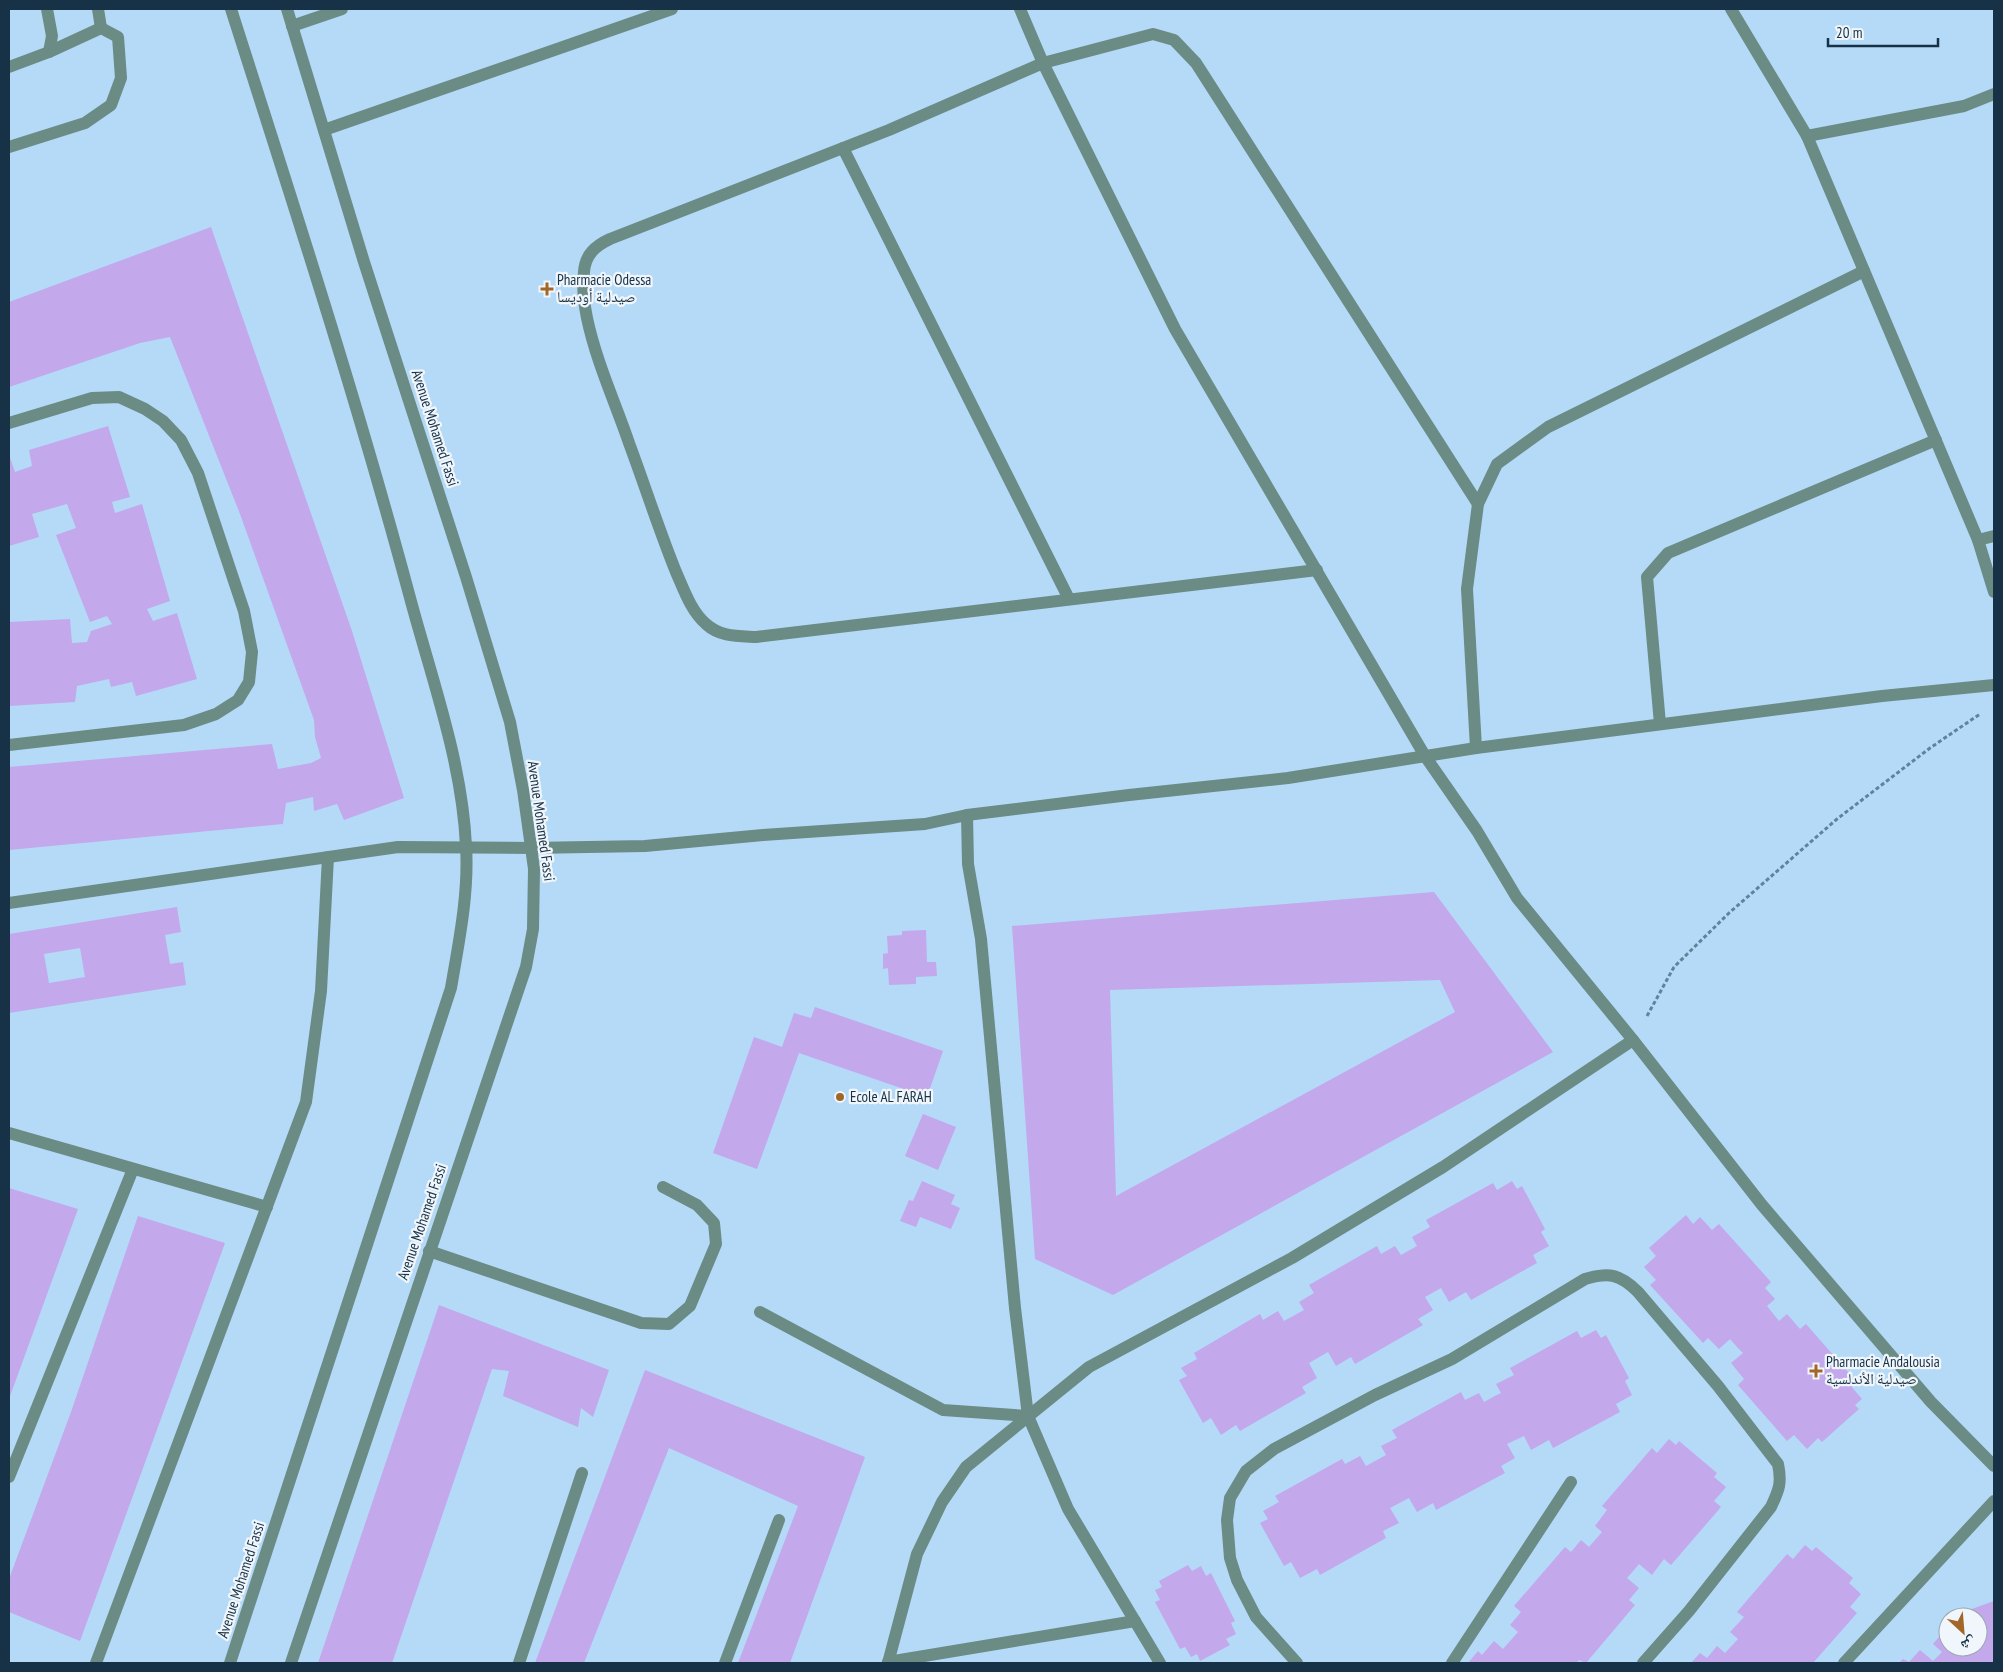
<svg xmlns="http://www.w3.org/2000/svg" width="2003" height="1672" viewBox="0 0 2003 1672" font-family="'PT Sans Narrow','Noto Naskh Arabic',sans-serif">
	<rect width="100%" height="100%" fill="#b4daf8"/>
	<!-- building -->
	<g fill="#c3a8eb" fill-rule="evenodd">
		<path d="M211 227 352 631 404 798 344 820 337 804 314 811 313 797 286 803 283 824 9 850V767L272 744 278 769 311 763 321 758 315 737 314 720 240 514 170 337 140 343 9 387V302Z"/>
		<path d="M108 426 130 497 112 502 115 513 142 504 170 601 147 609 153 621 177 613 197 679 136 696 132 682 111 687 109 679 77 686 75 702 9 706V622L70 619 72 643 87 642 91 631 112 624 107 616 90 622 56 535 76 528 67 504 32 514 39 537 9 546V455L15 472 32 466 29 450Z"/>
		<path d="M1434 892 1553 1052 1113 1295 1035 1259 1012 926ZM1440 980 1455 1012 1116 1196 1110 990Z"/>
		<path d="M177 907 181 932 165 935 170 964 183 962 186 985 9 1013V934ZM80 948 85 977 49 983 44 954Z"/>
		<path d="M926 930 927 962H936L937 976 916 977V984L889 985 888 968 883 969V954L888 953 887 936 902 935V931Z"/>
		<path d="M815 1007 943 1051 927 1097 799 1053 757 1169 713 1153 754 1037 782 1047 794 1013 811 1018Z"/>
		<path d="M923 1114 956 1127 938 1170 905 1156Z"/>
		<path d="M922 1181 955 1195 951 1204 960 1208 951 1229 920 1217 916 1227 900 1221 909 1200 913 1201Z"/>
		<path d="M1512 1181 1517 1189 1522 1186 1545 1229 1541 1232 1549 1246 1533 1255 1537 1263 1471 1300 1466 1292 1449 1302 1441 1288 1425 1297 1433 1310 1418 1319 1423 1325 1355 1364 1351 1357 1336 1366 1328 1352 1309 1363 1317 1378 1302 1387 1306 1393 1240 1431 1236 1425 1221 1435 1211 1418 1203 1423 1179 1380 1187 1376 1181 1368 1197 1359 1194 1353 1260 1314 1263 1320 1278 1311 1284 1321 1304 1310 1299 1302 1314 1293 1309 1285 1377 1246 1381 1254 1395 1246 1401 1255 1417 1246 1412 1237 1430 1227 1426 1220 1493 1183 1497 1190Z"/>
		<path d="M9 1188 78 1209 9 1399Z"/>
		<path d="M1686 1215 1693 1224 1700 1217 1712 1230 1719 1224 1771 1282 1765 1288 1775 1299 1767 1306 1779 1321 1787 1314 1800 1329 1806 1324 1856 1381 1851 1386 1862 1399 1855 1405 1859 1409 1822 1442 1818 1438 1807 1449 1794 1435 1787 1441 1738 1385 1744 1379 1731 1363 1743 1353 1737 1347 1730 1339 1719 1349 1708 1338 1703 1343 1650 1285 1656 1280 1644 1267 1656 1256 1649 1248Z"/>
		<path d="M138 1216 225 1243 80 1641 9 1612V1579L71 1412Z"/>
		<path d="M439 1305 609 1370 593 1417 581 1408 578 1427 503 1396 509 1371 492 1369 392 1663H318Z"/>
		<path d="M1596 1330 1601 1338 1606 1335 1629 1378 1625 1381 1632 1395 1616 1404 1620 1412 1553 1448 1549 1440 1531 1450 1524 1436 1507 1444 1515 1458 1501 1466 1505 1473 1436 1510 1433 1503 1417 1512 1409 1498 1390 1508 1399 1523 1383 1531 1386 1538 1320 1575 1317 1569 1300 1578 1291 1562 1284 1566 1260 1523 1268 1519 1263 1511 1279 1502 1275 1496 1342 1459 1345 1464 1360 1456 1366 1466 1386 1455 1381 1446 1397 1438 1392 1430 1461 1392 1465 1400 1479 1393 1484 1402 1493 1397 1501 1393 1496 1384 1514 1375 1510 1368 1577 1331 1581 1338Z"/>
		<path d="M645 1370 865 1457 790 1663H738L798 1506 669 1448 584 1663H535Z"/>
		<path d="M1669 1439 1676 1445 1679 1441 1717 1473 1714 1477 1726 1487 1714 1501 1721 1507 1671 1565 1664 1559 1652 1575 1639 1564 1634 1570 1627 1578 1639 1588 1629 1600 1635 1605 1586 1663 1579 1660 1576 1663H1468L1478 1651 1482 1655 1494 1641 1503 1649 1518 1632 1510 1625 1521 1612 1514 1606 1565 1547 1571 1552 1581 1540 1589 1547 1602 1532 1595 1526 1607 1510 1602 1506 1652 1448 1657 1453Z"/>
		<path d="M1805 1545 1812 1551 1816 1547 1853 1578 1849 1583 1861 1594 1850 1607 1857 1613 1813 1663H1691L1700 1653 1707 1658 1717 1646 1725 1653 1738 1639 1730 1632 1744 1617 1737 1612 1787 1554 1793 1559Z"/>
		<path d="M1188 1565 1192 1571 1201 1566 1206 1576 1211 1573 1235 1621 1231 1623 1236 1634 1226 1639 1230 1645 1200 1661 1197 1654 1191 1657 1185 1647 1180 1649 1155 1602 1160 1600 1155 1590 1162 1587 1159 1581Z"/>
		<path d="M1994 1601V1663H1899L1903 1659 1909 1662 1920 1650 1933 1661 1942 1652 1933 1644 1948 1626V1647H1978V1617H1956L1958 1614Z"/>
	</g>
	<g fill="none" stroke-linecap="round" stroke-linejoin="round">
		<!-- path -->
		<path stroke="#62829b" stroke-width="3" stroke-dasharray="4 2.5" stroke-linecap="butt" d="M1647 1016 1674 967 1729 913 1837 819 1930 748 1980 714"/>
		<!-- minor -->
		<g stroke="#6b8b85" stroke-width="12">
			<path d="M47 9 52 36 49 52"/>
			<path d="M98 9 101 28"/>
			<path d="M287 9 364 262 466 577 510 722 523 790 534 869 533 929 526 967 291 1663"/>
			<path d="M1020 9 1043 63 1175 329 1425 756 1477 831 1517 898 1633 1040 1762 1205 1931 1402 1994 1466"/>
			<path d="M1731 9 1807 136 1978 540 1994 592"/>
			<path d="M292 26 342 9"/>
			<path d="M9 67 49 52 101 28 118 37 121 78 111 105 85 123 9 147"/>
			<path d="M324 130 672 9"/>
			<path d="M1807 136 1964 106 1994 94"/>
			<path d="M843 148 1069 599"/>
			<path d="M9 423 92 398 119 397 145 409 163 421 181 440 198 473 244 611 252 652 249 682 238 700 216 714 184 725 9 745"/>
			<path d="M1978 540 1994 536"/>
			<path d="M1317 570 756 637C738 636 720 637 706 624 691 611 684 590 676 572 659 530 645 486 629 443 615 402 596 361 587 318 584 303 582 287 584 272 585 255 595 246 610 239L889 130 1043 63 1153 34 1174 40 1196 63 1478 504"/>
			<path d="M1660 724 1647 577 1668 553 1936 440"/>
			<path d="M1476 748 1467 589 1478 504 1497 464 1548 427 1864 271"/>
			<path d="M967 815 968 864 981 939 1015 1308 1028 1416 1068 1509 1160 1663"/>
			<path d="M9 903 398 847 531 848 645 846 763 835 925 824 967 815 1129 795 1288 778 1476 748 1882 696 1994 685"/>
			<path d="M9 1133 267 1207"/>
			<path d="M429 1251 641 1323 669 1324 690 1306 716 1244 714 1223 697 1205 663 1187"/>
			<path d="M760 1312 943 1410 1028 1416"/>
			<path d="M9 1477 133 1169"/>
			<path d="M888 1662 1135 1621"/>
			<path d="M96 1663 306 1102 321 991 328 857"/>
			<path d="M230 1663 451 988C459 941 469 893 466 846 462 760 431 677 409 594 356 397 293 203 231 9"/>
			<path d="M519 1663 582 1473"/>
			<path d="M725 1663 779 1520"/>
			<path d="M888 1663 917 1554 942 1502 966 1467 1089 1367 1292 1258 1443 1167 1633 1040"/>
			<path d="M1297 1663 1256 1617 1237 1580 1230 1558 1227 1520 1230 1498 1246 1471 1274 1449 1375 1395 1452 1359 1585 1279C1609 1272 1620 1274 1638 1292L1718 1386 1778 1464C1782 1483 1779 1490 1771 1507L1689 1611 1643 1663"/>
			<path d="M1452 1663 1571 1482"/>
			<path d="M1844 1663 1994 1501"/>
		</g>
	</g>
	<!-- markers -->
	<g fill="#a26629" stroke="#f0f6fb" stroke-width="2">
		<path d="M544.5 281.5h5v5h5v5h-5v5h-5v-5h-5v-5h5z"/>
		<circle cx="840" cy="1097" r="5"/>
		<path d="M1813.5 1363.5h5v5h5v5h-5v5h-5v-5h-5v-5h5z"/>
	</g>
	<g text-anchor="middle" stroke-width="4.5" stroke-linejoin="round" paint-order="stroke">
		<!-- poi labels -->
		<g font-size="15" fill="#173246" stroke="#f0f6fb" text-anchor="start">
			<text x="557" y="285">Pharmacie Odessa<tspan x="557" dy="17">صيدلية أوديسا</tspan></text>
			<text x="850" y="1102">Ecole AL FARAH</text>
			<text x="1826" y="1367">Pharmacie Andalousia<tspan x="1826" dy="17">صيدلية الأندلسية</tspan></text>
		</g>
		<!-- street labels -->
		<g font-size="15" fill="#173246" stroke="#f0f6fb">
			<text transform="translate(435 428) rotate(72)" y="5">Avenue Mohamed Fassi</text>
			<text transform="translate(541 821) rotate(82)" y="5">Avenue Mohamed Fassi</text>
			<text transform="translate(422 1222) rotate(-71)" y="5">Avenue Mohamed Fassi</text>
			<text transform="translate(241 1580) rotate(-72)" y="5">Avenue Mohamed Fassi</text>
		</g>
	</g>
	<!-- border -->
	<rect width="2003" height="1672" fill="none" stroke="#173246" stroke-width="20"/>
	<!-- north arrow -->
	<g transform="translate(1963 1632) rotate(154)"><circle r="24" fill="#f0f6fb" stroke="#99a8b3"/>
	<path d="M0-4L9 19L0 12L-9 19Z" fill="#a26629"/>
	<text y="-8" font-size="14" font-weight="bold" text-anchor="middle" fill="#173246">ش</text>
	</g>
	<!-- scale -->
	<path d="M1828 38v8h110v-8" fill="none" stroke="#173246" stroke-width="2.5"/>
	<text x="1836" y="38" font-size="15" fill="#173246" stroke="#f0f6fb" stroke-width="4" paint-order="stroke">20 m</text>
</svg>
